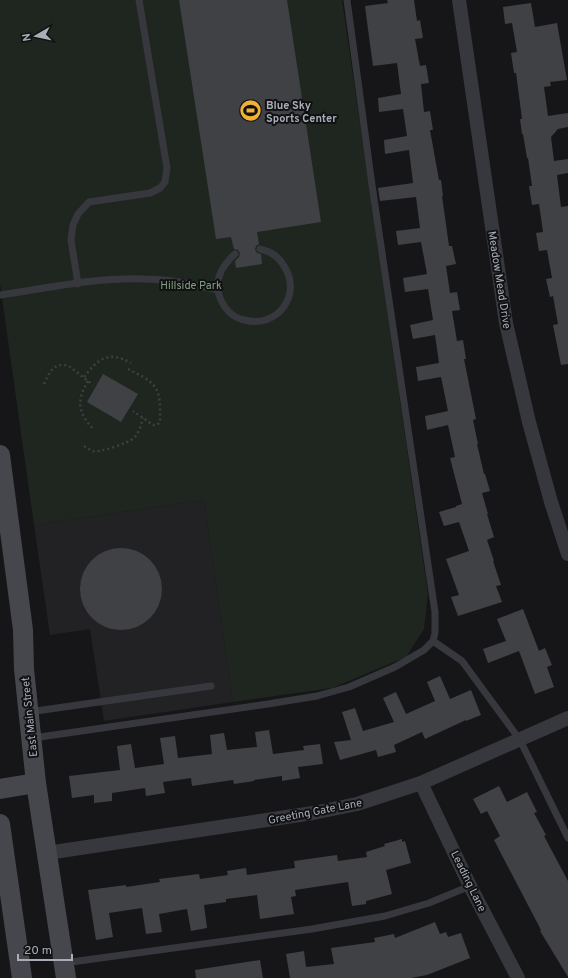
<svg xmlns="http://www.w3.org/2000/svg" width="568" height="978" viewBox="0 0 568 978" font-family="Overpass,sans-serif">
	<rect width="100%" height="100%" fill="#161618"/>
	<!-- built -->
	<path fill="#222225" d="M204 500 233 702 104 721 90 629 50 635 34 525Z"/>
	<!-- green -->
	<path fill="#1e261f" d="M0 0H342L428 594 424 629 406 657 332 688 233 702 204 500 34 525 0 284Z"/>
	<!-- building -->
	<g fill="#404145">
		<path d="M179 0H287L321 222 257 232 259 244 256 246 255 250 257 253 261 254 262 264 236 268 235 261 239 257 240 253 238 250 234 249 231 237 216 239Z"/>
		<path d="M387 0H414L417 21 420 20 423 38 415 39 420 66 426 65 429 83 421 84 424 112 430 111 433 130H430L439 180H441L443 196H442L449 246H452L456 264 446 266 450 293 457 292 460 310 452 311 457 341 463 340 466 359H464L476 419 473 420 478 444H477L484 474H485L490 491 482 493 488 514H487L494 537 487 540 494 561H493L501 585 496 586 502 602 458 616 451 597 459 595 446 559 469 551 459 522 444 526 439 512 456 507V506L462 504 450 458 455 457 448 425 427 430 425 416 448 411 441 377 418 381 416 367 439 363 435 335 413 339 410 325 433 320 428 289 405 292 403 278 427 274 421 242 398 245 396 231 420 228 416 197 380 201 378 188 413 183 409 150 385 154 384 140 407 136 403 109 379 112 378 98 401 94 397 63 373 66 369 37 365 6 388 3Z"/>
		<path d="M531 3 535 27 557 23 567 80 550 82 551 86 544 87 548 116 568 113V127L558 129 551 137 554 161 568 159V173L557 175 561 207 568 206V364L561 365 553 325 558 324 553 296 550 297 546 279 552 278 547 250 539 251 536 233 543 232 539 204 532 205 529 186H532L528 158H527L523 134H522L520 119H522L516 73H514L511 53 517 52 512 23 505 24 503 7Z"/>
		<path d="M103 374 138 394 121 422 87 402Z"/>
		<circle cx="121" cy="589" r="41"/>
		<path d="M523 609 539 651 545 648 552 665 547 667 554 687 535 694 519 651 488 663 483 649 506 641 497 619Z"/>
		<path d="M440 676 450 699 471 690 481 715 466 721V720L425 739 422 732 394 745 396 752 378 757 376 750 340 760 334 742 351 740 342 712 355 708 363 731 394 722 383 698 396 692 406 714 435 701 427 682Z"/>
		<path d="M269 730 273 754 304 750 303 746 320 744 323 764 298 767 300 778 282 781V776L254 780V781L234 784 233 780 192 786 191 778 163 782 165 793 146 796 145 788 112 793V801L94 803V795L72 798 69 776 120 770 117 746 131 744 135 768 164 764 160 738 175 736 178 758 212 754 210 735 224 733 227 750 257 747 255 732Z"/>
		<path d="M499 786 507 802 527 792 537 812 534 813 546 835 544 836 568 881V977L540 931 541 930 494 840 500 836 487 811 481 814 473 799Z"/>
		<path d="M402 839V842L405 841 411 863 386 870 392 894 366 901V904L352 906 348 882 295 890 296 896 291 897 294 914 260 919 257 895 226 899V902L204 905 207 928 191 931 187 909 159 914 162 932 146 934 142 908 109 913 113 937 96 940 88 890 126 885V887L160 882 159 879 199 874 200 879 228 875 227 871 246 868 247 875 274 871 295 868 294 861 337 855 338 861 367 857 366 852 385 846 384 844Z"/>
		<path d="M435 922 440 934 446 932 448 937 461 933 470 958 427 975 411 978H290L286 954 304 951 306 967 334 964 331 948 375 942 374 938 394 934 395 938Z"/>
		<path d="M260 960 263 978H196L195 970Z"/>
	</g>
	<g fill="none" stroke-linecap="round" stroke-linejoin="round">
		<!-- path -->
		<g stroke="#3d3f44" stroke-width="2.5" stroke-dasharray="2 3" stroke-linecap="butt">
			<path d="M128 369C135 373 143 376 149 381 162 390 160 408 160 422L157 425H153L133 411"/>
			<path d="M84 377C98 359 108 350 131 363"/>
			<path d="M88 381C76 401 78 413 94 430"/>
			<path d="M44 384C50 371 54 362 69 366L93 385"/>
			<path d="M84 446C87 448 90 450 93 451 100 453 128 443 134 438 139 433 141 425 143 418"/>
		</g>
		<!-- service -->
		<g stroke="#37383d" stroke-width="7">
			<path d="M235 254C223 265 214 278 219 295 223 307 231 317 244 320 277 329 303 295 284 266 281 261 277 256 271 253 268 251 263 250 260 249"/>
			<path d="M78 284 71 240 73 225 78 214 89 202 150 193 160 188 165 182 167 168 139 0"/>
			<path d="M0 295C48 288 97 277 145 279 170 279 194 285 218 290"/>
			<path d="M433 641 462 661 520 740 568 838"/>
			<path d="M29 712 211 686"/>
			<path d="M33 738 268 704 317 696 349 687 395 667 424 650 433 641 435 633V612L372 185 347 0"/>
			<path d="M64 963 312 929 385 916 429 903 470 886"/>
		</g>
		<!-- minor -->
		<g stroke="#37383d" stroke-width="14">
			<path d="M459 0 506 323 529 422 551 502 568 554"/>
			<path d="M421 783 470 886 518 978"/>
			<path d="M47 853 313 813 357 804 421 783 568 718"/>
		</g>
		<!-- secondary -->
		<g stroke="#45474d" stroke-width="20">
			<path d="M0 455 23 630 24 669 36 783 66 978"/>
			<path d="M0 789 36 783"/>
			<path d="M0 824 22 978"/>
		</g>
	</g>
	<!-- icons -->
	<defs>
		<symbol id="stadium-disc" viewBox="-11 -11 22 22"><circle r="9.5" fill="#f2b134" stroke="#111113"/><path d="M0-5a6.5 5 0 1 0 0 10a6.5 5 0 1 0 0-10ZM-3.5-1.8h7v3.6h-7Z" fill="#111"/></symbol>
	</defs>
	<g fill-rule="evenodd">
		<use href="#stadium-disc" x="238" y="98" width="25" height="25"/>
	</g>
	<g text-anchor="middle" stroke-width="4" stroke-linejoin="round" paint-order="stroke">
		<!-- poi labels -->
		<g font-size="11" font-weight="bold" fill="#a8adb8" stroke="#111113" text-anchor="start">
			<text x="266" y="109">Blue Sky<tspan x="266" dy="13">Sports Center</tspan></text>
		</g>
		<!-- street labels -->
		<g font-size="11" fill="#a8adb8" stroke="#111113">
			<text transform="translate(500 280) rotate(81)" y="4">Meadow Mead Drive</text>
			<text transform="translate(29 717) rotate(-96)" y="4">East Main Street</text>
			<text transform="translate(315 811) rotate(-11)" y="4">Greeting Gate Lane</text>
			<text transform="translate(469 881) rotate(64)" y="4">Leading Lane</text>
		</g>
		<!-- park labels -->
		<g font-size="11" fill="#7fa381" stroke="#111113">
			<text x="191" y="289">Hillside Park</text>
		</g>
	</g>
	<!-- north arrow -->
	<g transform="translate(36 36) rotate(261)" stroke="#111113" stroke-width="3" paint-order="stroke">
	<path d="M0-3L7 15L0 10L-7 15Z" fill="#a8adb8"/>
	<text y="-6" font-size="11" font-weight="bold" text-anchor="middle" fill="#a8adb8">N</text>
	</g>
	<!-- scale -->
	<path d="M18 954v6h54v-6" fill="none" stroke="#a8adb8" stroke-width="2"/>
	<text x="24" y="954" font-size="12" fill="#a8adb8" stroke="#111113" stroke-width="3" paint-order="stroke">20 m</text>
</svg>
